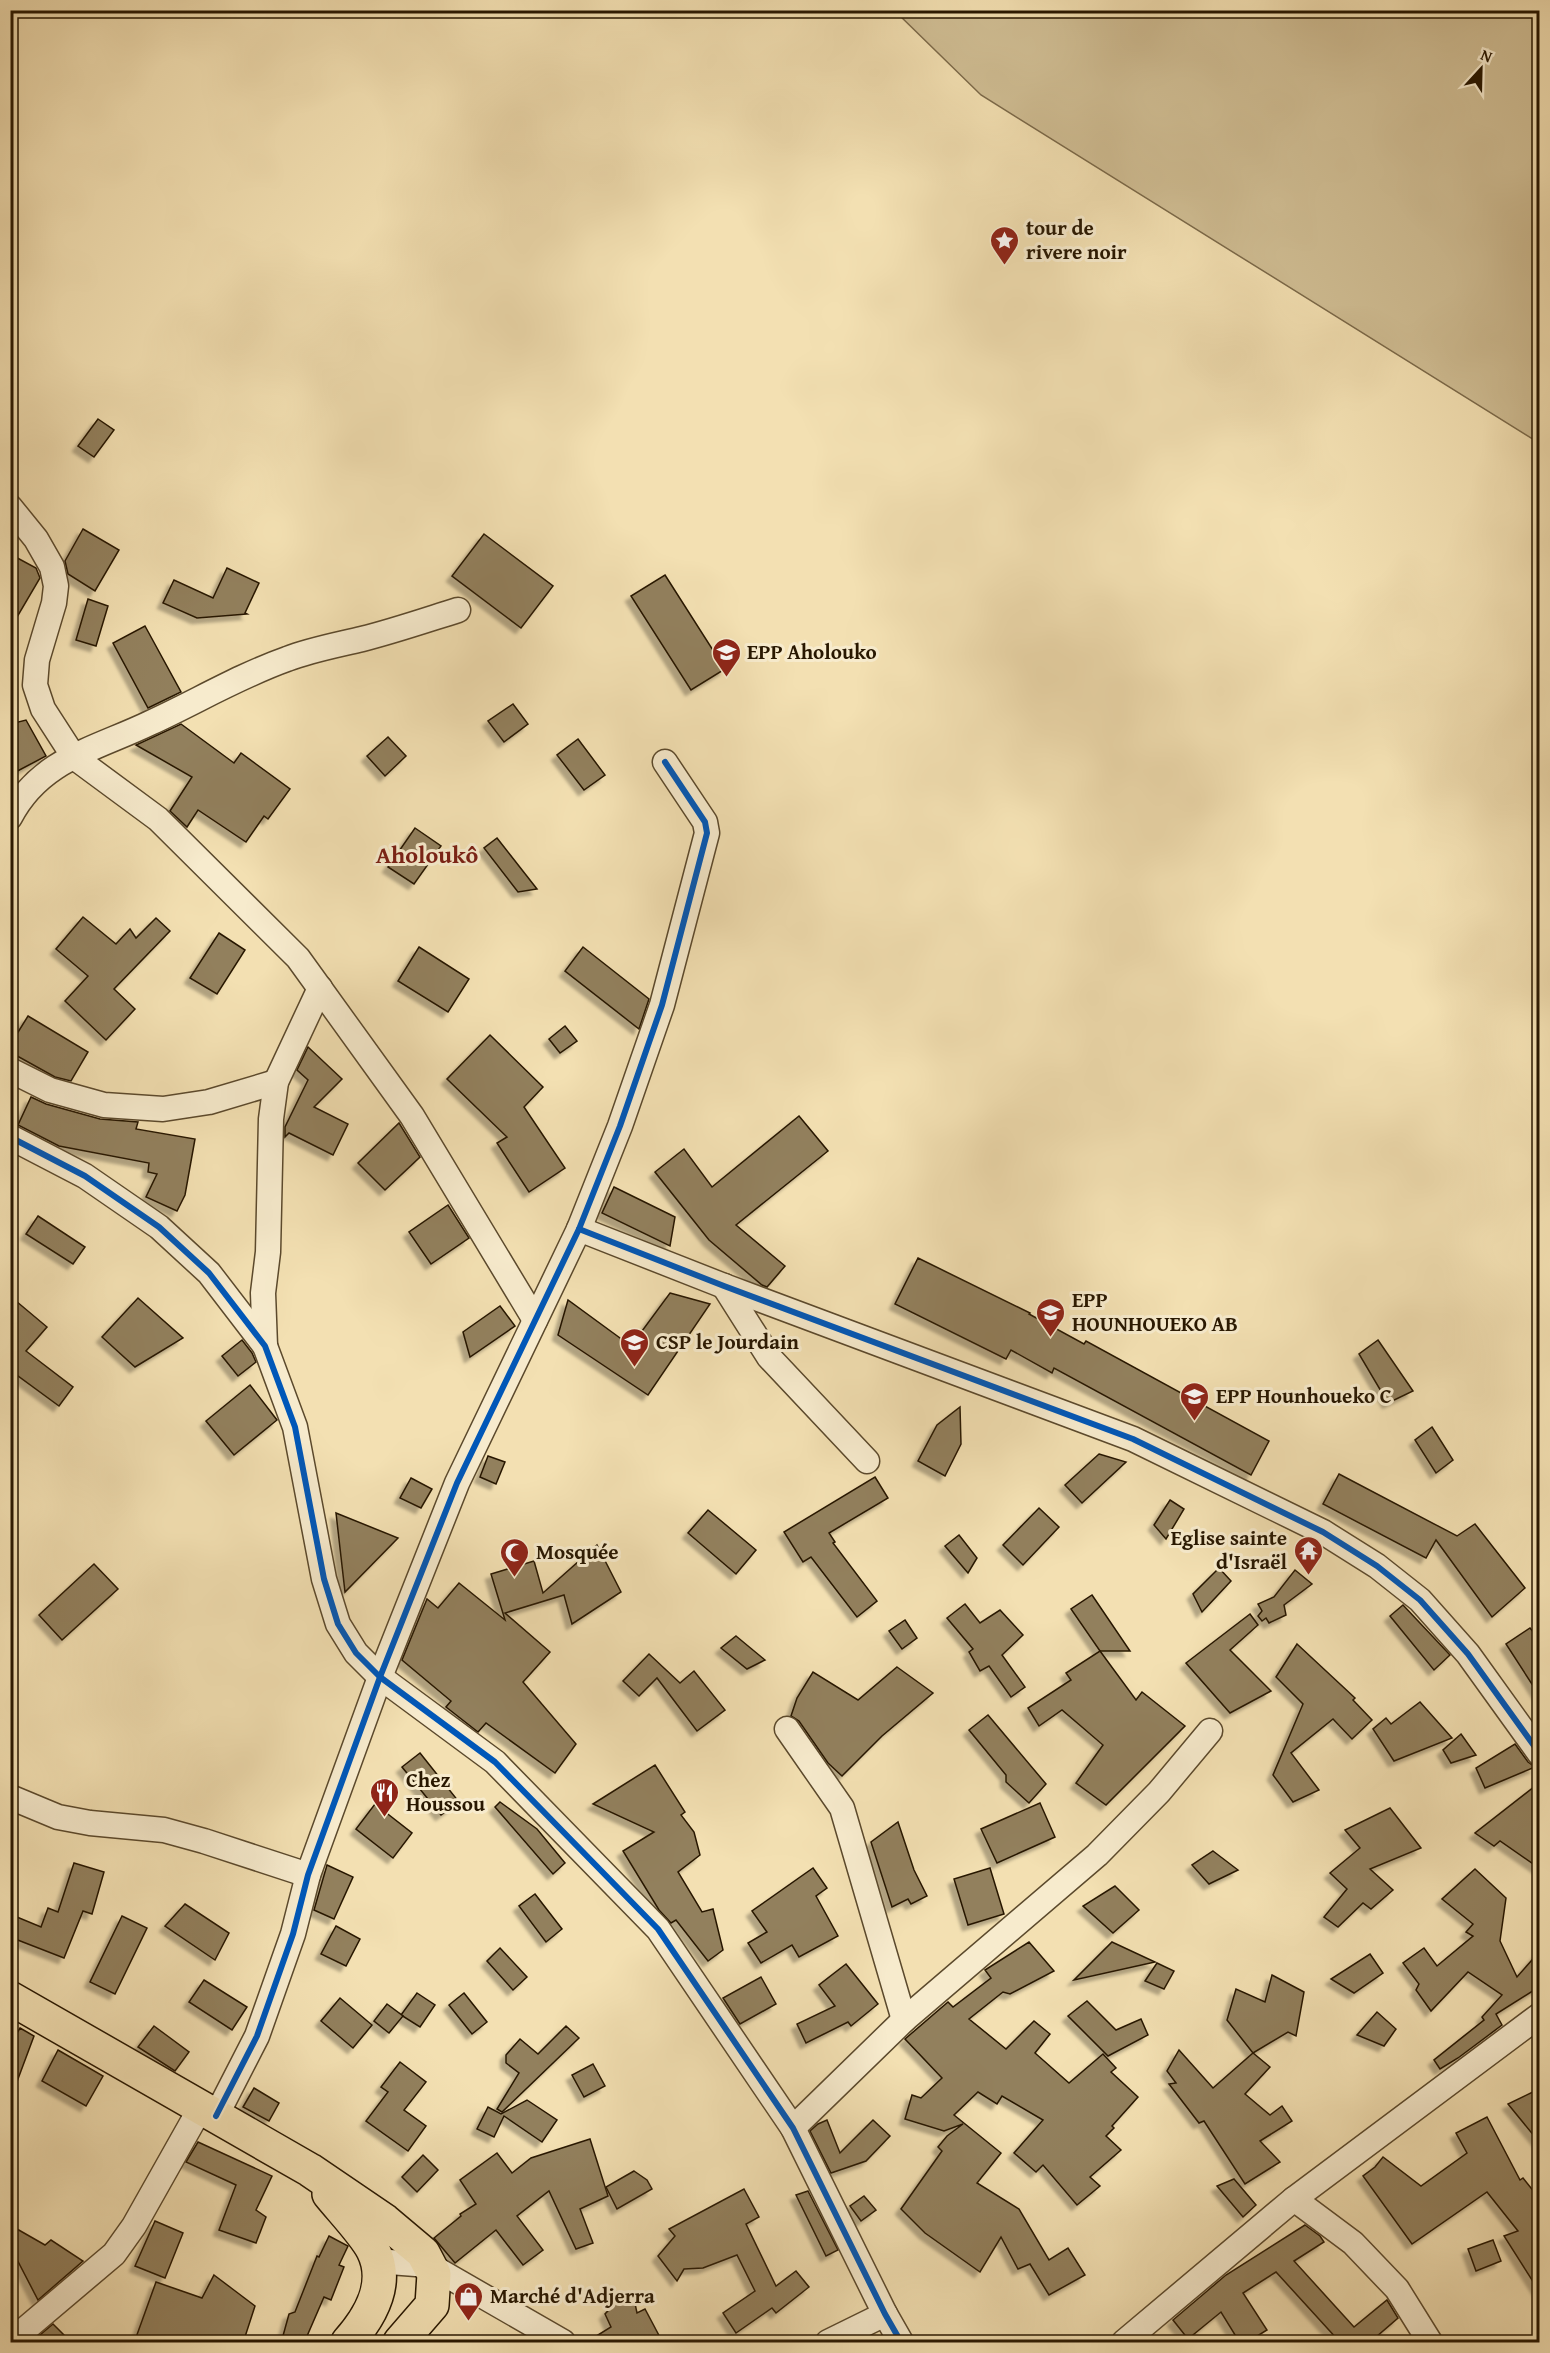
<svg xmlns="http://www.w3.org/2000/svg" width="1550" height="2353" viewBox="0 0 1550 2353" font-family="'Gentium Book Plus',serif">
	<defs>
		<filter id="shadow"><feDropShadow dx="-5.5" dy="5.5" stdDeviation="1.5" flood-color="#0004"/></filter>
	</defs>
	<rect width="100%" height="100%" fill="#f3e0b2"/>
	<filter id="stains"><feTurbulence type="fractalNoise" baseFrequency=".00333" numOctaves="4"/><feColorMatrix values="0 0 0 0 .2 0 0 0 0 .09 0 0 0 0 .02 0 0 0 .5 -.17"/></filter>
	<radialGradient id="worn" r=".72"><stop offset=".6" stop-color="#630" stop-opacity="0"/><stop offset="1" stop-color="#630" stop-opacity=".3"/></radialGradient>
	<!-- green -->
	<path fill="#d0be94" stroke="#7c6a4a" stroke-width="1.5" d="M895 11H1539V443L981 95Z"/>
	<!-- building -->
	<g fill="#92805d" stroke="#281700" stroke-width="1.5" filter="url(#shadow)">
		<path d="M98 419 114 430 94 457 78 446Z"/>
		<path d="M83 529 119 550 95 591 68 574 65 561Z"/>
		<path d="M484 534 553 586 521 628 452 576Z"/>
		<path d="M10 554 36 568 40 578 10 629Z"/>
		<path d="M227 568 259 583 245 613 247 614 197 618 163 603 174 580 213 598Z"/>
		<path d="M665 575 725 669 691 690 631 596Z"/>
		<path d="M88 599 108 606 96 646 76 640Z"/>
		<path d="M145 626 181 692 148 708 113 643Z"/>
		<path d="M513 704 528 724 504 742 488 721Z"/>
		<path d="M26 720 46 756 10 775V724Z"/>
		<path d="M181 724 234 763 241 753 290 789 268 819 264 816 246 842 198 810 187 827 170 811 192 777 136 745Z"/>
		<path d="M388 737 406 756 385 776 367 756Z"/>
		<path d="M578 739 605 775 584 790 557 755Z"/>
		<path d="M415 828 441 846 414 884 388 867Z"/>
		<path d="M497 838 537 889 518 892 484 848Z"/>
		<path d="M83 917 116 944 130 929 136 938 156 918 170 931 114 989 135 1009 106 1040 65 1001 88 976 56 949Z"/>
		<path d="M219 933 245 950 217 994 190 978Z"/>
		<path d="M419 947 469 979 448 1012 398 981Z"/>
		<path d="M583 947 649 999 639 1029 565 971Z"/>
		<path d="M28 1016 88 1052 71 1081 55 1077 10 1052V1045Z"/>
		<path d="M565 1026 577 1041 560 1053 549 1039Z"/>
		<path d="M490 1035 543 1087 524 1107 565 1168 529 1192 497 1143 507 1137 447 1079Z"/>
		<path d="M308 1047 342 1079 314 1107 348 1124 333 1155 289 1133 285 1137V1127L308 1080 297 1070Z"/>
		<path d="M31 1097 46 1104 100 1119 138 1122 136 1129 195 1139 185 1195 177 1211 146 1197 157 1174 148 1172 149 1163 59 1146 18 1125Z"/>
		<path d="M799 1116 828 1151 736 1225 785 1266 767 1287 762 1285 709 1240 655 1172 684 1149 712 1187Z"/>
		<path d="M399 1123 420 1157 385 1190 358 1163Z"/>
		<path d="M614 1187 675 1217 670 1246 602 1213Z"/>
		<path d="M448 1205 469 1238 431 1264 409 1232Z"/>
		<path d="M38 1216 85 1247 73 1264 26 1234Z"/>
		<path d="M918 1258 1030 1313 1029 1314 1084 1344 1086 1341 1269 1441 1251 1475 1054 1368 1052 1373 1011 1350 1006 1359 895 1304Z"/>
		<path d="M670 1293 710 1304 648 1395 558 1335 568 1300 631 1346Z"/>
		<path d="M10 1296 47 1327 26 1351 73 1387 59 1406 10 1370Z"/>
		<path d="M138 1298 183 1338 135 1367 102 1337Z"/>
		<path d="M500 1306 515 1326 470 1357 463 1332Z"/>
		<path d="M242 1340 252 1353 256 1362 238 1376 222 1356Z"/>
		<path d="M1378 1340 1413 1391 1388 1403 1359 1354Z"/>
		<path d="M250 1385 277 1420 234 1455 206 1421Z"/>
		<path d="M960 1407 961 1444 945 1476 918 1461 937 1425Z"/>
		<path d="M1432 1427 1453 1460 1436 1473 1415 1440Z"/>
		<path d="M1099 1454 1126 1462 1082 1503 1065 1485Z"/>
		<path d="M488 1456 505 1462 496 1484 480 1477Z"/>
		<path d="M1339 1474 1457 1536 1475 1524 1525 1588 1492 1617 1436 1540 1426 1558 1323 1504Z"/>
		<path d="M875 1477 888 1498 829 1533 835 1542 833 1543 877 1601 857 1617 811 1557 803 1562 784 1532Z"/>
		<path d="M411 1478 432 1489 421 1508 400 1498Z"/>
		<path d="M1170 1500 1184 1509 1166 1539 1154 1525Z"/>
		<path d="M1039 1508 1059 1527 1023 1565 1003 1545Z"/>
		<path d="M708 1510 756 1550 736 1574 688 1533Z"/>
		<path d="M336 1513 398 1538 345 1592Z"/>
		<path d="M959 1535 977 1558 968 1573 945 1546Z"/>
		<path d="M597 1545 621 1592 572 1624 564 1595 505 1613 550 1652 523 1682 576 1744 555 1773 486 1723 478 1732 446 1707 451 1701 402 1660 427 1599 438 1608 459 1583 505 1620 491 1574 534 1561 543 1593Z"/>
		<path d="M94 1564 118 1589 62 1640 39 1615Z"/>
		<path d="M1219 1568 1231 1581 1202 1612 1193 1594Z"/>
		<path d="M1295 1570 1312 1584 1284 1605 1286 1615 1269 1623 1266 1618 1262 1621 1258 1616 1262 1611 1258 1604 1274 1597Z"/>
		<path d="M1092 1595 1130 1651H1100L1071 1609Z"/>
		<path d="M965 1604 980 1623 1000 1610 1023 1635 1002 1655 1025 1687 1011 1697 989 1666 980 1671 969 1652 973 1649 947 1618Z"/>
		<path d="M1403 1605 1450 1655 1434 1670 1390 1616Z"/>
		<path d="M1250 1614 1258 1625 1230 1650 1271 1691 1230 1713 1186 1663Z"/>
		<path d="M905 1620 917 1638 902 1649 889 1631Z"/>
		<path d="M1530 1628 1539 1639V1695L1506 1644Z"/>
		<path d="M736 1636 765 1660 747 1669 721 1648Z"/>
		<path d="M1297 1644 1355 1698 1353 1700 1372 1720 1352 1739 1333 1719 1291 1753 1319 1790 1293 1802 1273 1775 1303 1704 1276 1677Z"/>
		<path d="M1100 1651 1136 1700 1142 1692 1185 1726 1106 1805 1076 1783 1103 1745 1062 1710 1039 1726 1028 1708 1071 1680 1066 1673Z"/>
		<path d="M649 1654 680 1683 694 1671 725 1710 697 1731 657 1678 639 1696 623 1681Z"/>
		<path d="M897 1667 933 1693 882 1736 842 1776 828 1763 799 1721 791 1716 797 1698 813 1672 858 1700Z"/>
		<path d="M1420 1702 1452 1738 1394 1761 1373 1729 1386 1718 1391 1724Z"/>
		<path d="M988 1715 1046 1784 1029 1803 1006 1782V1775L969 1730Z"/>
		<path d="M1461 1734 1476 1755 1451 1763 1443 1750Z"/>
		<path d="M1515 1744 1528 1762 1535 1767 1485 1788 1476 1768Z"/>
		<path d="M420 1753 459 1802 441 1815 402 1767Z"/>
		<path d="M655 1765 685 1812 681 1815 694 1832 700 1855 678 1872 702 1912 713 1909 723 1950 708 1961 676 1920 671 1923 659 1910 623 1851 654 1832 593 1804Z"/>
		<path d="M1539 1783V1868L1500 1841 1494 1846 1475 1833Z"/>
		<path d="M500 1802 537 1829 565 1863 553 1874 495 1807Z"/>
		<path d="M1040 1803 1055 1837 997 1863 981 1829Z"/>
		<path d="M375 1804 412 1833 393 1858 356 1829Z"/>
		<path d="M1390 1808 1421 1848 1370 1869 1393 1890 1371 1909 1363 1903 1338 1927 1324 1917 1347 1889 1330 1873 1360 1848 1345 1830Z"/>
		<path d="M898 1822 914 1870 927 1896 911 1904 908 1899 892 1907 871 1842Z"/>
		<path d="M1213 1851 1238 1870 1209 1884 1192 1865Z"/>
		<path d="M74 1863 104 1872 92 1914 83 1911 64 1958 10 1937 17 1917 41 1927 48 1908 58 1912Z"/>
		<path d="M327 1865 353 1877 334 1919 314 1910Z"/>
		<path d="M813 1868 827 1888 816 1896 838 1936 799 1957 792 1945 761 1963 748 1943 767 1932 752 1911Z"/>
		<path d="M990 1868 1004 1914 968 1925 954 1879Z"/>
		<path d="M1475 1869 1506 1898 1500 1941 1517 1977 1539 1952V1987L1496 2014 1502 2025 1458 2058 1440 2069 1434 2060 1484 2020 1482 2017 1502 1995 1468 1972 1431 2011 1416 1990 1419 1984 1403 1963 1424 1948 1437 1966 1473 1936 1466 1932 1473 1924 1442 1899Z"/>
		<path d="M1115 1886 1139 1910 1113 1933 1083 1906Z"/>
		<path d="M535 1894 562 1929 546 1942 519 1906Z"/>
		<path d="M185 1904 229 1933 215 1960 165 1926Z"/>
		<path d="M122 1916 147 1928 115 1994 90 1982Z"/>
		<path d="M336 1926 360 1939 346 1966 321 1954Z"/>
		<path d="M1029 1942 1054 1971 1010 1994 1003 1992 969 2019 1006 2049 1034 2021 1050 2034 1035 2053 1069 2083 1103 2054 1116 2068 1111 2072 1138 2097 1112 2126 1114 2128 1106 2136 1121 2150 1090 2177 1100 2186 1077 2205 1043 2165 1036 2172 1014 2153 1043 2120 1002 2096 997 2104 978 2092 954 2115 1001 2153 977 2183 1019 2209 1049 2260 1068 2248 1085 2275 1049 2295 1030 2264 1018 2269 1001 2237 980 2272 925 2233 901 2209 942 2151 938 2147 947 2136 963 2124 944 2131 905 2119 912 2095 921 2098 942 2078 905 2039 948 2002 953 2007 991 1978 985 1970Z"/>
		<path d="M1112 1942 1155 1962 1074 1980Z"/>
		<path d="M500 1948 527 1977 513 1990 487 1961Z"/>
		<path d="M1370 1954 1383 1973 1354 1993 1331 1979Z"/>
		<path d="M1157 1963 1174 1971 1164 1989 1145 1981Z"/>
		<path d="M846 1964 878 2004 851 2026 848 2022 806 2043 797 2024 835 2006 819 1985Z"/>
		<path d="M1272 1975 1304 1992 1296 2036 1288 2032 1253 2053 1227 2020 1236 1989 1265 2002Z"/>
		<path d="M761 1977 776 2004 740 2024 723 1998Z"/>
		<path d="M204 1980 247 2007 232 2030 189 2002Z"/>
		<path d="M417 1993 435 2005 420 2027 401 2015Z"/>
		<path d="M464 1993 487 2022 472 2034 449 2005Z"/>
		<path d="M340 1998 372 2025 353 2048 321 2021Z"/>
		<path d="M1087 2001 1116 2030 1141 2019 1148 2035 1108 2056 1068 2016Z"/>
		<path d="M387 2004 403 2016 389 2033 374 2021Z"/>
		<path d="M1377 2012 1396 2029 1384 2046 1357 2035Z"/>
		<path d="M154 2026 189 2052 175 2071 138 2047Z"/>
		<path d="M566 2026 579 2038 502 2112 497 2109 519 2073 506 2063V2055L520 2039 538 2054Z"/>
		<path d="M20 2028 34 2036 12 2095 10 2045Z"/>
		<path d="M58 2050 103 2076 86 2106 42 2081Z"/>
		<path d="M1179 2050 1213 2088 1253 2053 1270 2067 1245 2094 1270 2115 1282 2106 1292 2121 1260 2141 1280 2162 1245 2184 1204 2121 1199 2123 1169 2084 1176 2083 1167 2071Z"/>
		<path d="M400 2062 426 2082 404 2110 426 2126 408 2151 366 2121 388 2092 381 2087Z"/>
		<path d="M593 2064 605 2086 584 2097 572 2075Z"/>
		<path d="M254 2088 279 2103 269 2121 243 2107Z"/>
		<path d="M1539 2089V2142L1508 2104Z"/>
		<path d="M527 2100 557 2120 542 2142 504 2116 494 2137 477 2129 488 2107 501 2114Z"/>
		<path d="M1487 2117 1520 2180 1523 2178 1539 2198V2291L1504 2236 1518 2231 1487 2192 1412 2244 1363 2176 1375 2167 1383 2157 1421 2186 1467 2153 1456 2133Z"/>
		<path d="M827 2120 840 2153 873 2120 890 2136 866 2161 831 2173 810 2131 818 2124Z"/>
		<path d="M590 2139 608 2196 580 2209 593 2243 576 2249 549 2191 517 2216 543 2250 523 2265 496 2230 455 2263 434 2238 461 2216 460 2214 476 2204 460 2180 497 2153 512 2173 531 2158Z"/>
		<path d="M198 2142 272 2176 256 2210 266 2217 256 2243 219 2230 236 2185 186 2162Z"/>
		<path d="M423 2155 438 2170 417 2192 402 2177Z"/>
		<path d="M634 2171 647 2180 652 2189 617 2209 606 2187Z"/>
		<path d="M1234 2179 1256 2205 1243 2217 1217 2186Z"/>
		<path d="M744 2189 759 2217 746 2224 776 2286 796 2271 809 2287 776 2313 772 2308 736 2333 723 2313 755 2291 737 2255 703 2268 684 2269 677 2281 658 2256 675 2236 669 2229Z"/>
		<path d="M808 2191 838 2250 826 2256 796 2195Z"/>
		<path d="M864 2196 876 2210 861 2221 850 2206Z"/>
		<path d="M155 2221 183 2233 165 2278 135 2266Z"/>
		<path d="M10 2225 45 2245 51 2240 83 2261 38 2300 10 2246Z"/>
		<path d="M1305 2225 1320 2236 1324 2242 1294 2261 1354 2327 1387 2300 1398 2318 1369 2343H1335L1338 2340 1276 2272 1243 2293 1267 2330 1246 2343H1240L1221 2312 1188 2339 1173 2320 1226 2275Z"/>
		<path d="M329 2236 348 2246 339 2265 344 2267 331 2300 324 2297 304 2343H281L289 2314 295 2312 317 2256 319 2257Z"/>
		<path d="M1493 2240 1501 2261 1476 2271 1468 2249Z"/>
		<path d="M214 2275 255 2306 243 2343H134L156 2282 202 2298Z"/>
		<path d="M633 2294 637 2313 645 2309 663 2343H585L611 2327 605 2314 621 2297Z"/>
		<path d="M53 2324 72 2343H47L40 2335Z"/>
	</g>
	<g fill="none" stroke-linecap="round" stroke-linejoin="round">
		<defs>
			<g id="minor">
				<path d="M10 507 36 539 52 567 56 586 54 603 37 660 35 685 43 709 74 757 158 819 298 958 412 1116 535 1320"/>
				<path d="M10 817C40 759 96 749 150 723 196 702 239 676 287 659 310 650 337 645 362 639 394 631 426 620 458 610"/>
				<path d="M10 1070 50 1090 104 1105 163 1109 209 1102 276 1082"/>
				<path d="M10 1137 85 1176 159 1227 209 1273 265 1346 295 1427 324 1579 338 1624 356 1653 380 1677 495 1762 658 1929 793 2128 885 2314 901 2342"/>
				<path d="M579 1229 724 1286 1133 1439 1323 1532 1377 1566 1420 1600 1468 1654 1540 1754"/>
				<path d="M724 1286 769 1357 867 1461"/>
				<path d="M265 1346 263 1293 268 1252 271 1119 276 1082 320 988"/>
				<path d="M787 1729 842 1808 904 2020"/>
				<path d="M10 1797 58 1817 90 1823 164 1830 204 1841 308 1875"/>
				<path d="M216 2116 257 2036 293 1934 308 1875 380 1677 457 1483 579 1229 620 1126 662 1005 707 833 705 822 665 762"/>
				<path d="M793 2128 904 2020 1097 1855 1159 1792 1210 1731"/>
				<path d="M1294 2199 1353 2243 1397 2289 1430 2342"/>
				<path d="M376 2261 429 2265 563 2342"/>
				<path d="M10 2342 114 2254 134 2226 201 2107"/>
				<path d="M828 2342 885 2314"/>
				<path d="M1124 2342 1294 2199 1540 2015"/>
			</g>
			<g id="primary">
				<path d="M10 1998 310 2170 385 2221 423 2253 434 2274 432 2305 400 2342"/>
				<path d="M329 2194C341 2209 365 2234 373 2250 390 2284 370 2317 348 2342"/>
			</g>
		</defs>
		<!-- minor casing -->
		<use href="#minor" stroke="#5b492c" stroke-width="27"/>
		<!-- primary casing -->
		<use href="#primary" stroke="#281700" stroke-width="36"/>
		<!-- minor -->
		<use href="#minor" stroke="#f7ebcd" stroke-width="24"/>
		<!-- primary -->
		<use href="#primary" stroke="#f3e0b2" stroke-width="33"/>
		<defs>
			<g id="cycleway">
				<path d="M10 1137 85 1176 159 1227 209 1273 265 1346 295 1427 324 1579 338 1624 356 1653 380 1677 495 1762 658 1929 793 2128 885 2314 901 2342"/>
				<path d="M579 1229 724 1286 1133 1439 1323 1532 1377 1566 1420 1600 1468 1654 1540 1754"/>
				<path d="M216 2116 257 2036 293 1934 308 1875 380 1677 457 1483 579 1229 620 1126 662 1005 707 833 705 822 665 762"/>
			</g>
		</defs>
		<!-- cycleway casing -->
		<use href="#cycleway" stroke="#f7ebcd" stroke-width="10"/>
		<!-- cycleway -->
		<use href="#cycleway" stroke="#0057b8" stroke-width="6"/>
	</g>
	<!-- icons -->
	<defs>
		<symbol id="sight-pin" viewBox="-11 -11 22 30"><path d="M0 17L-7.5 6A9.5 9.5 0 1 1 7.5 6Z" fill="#8f2418" stroke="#f7ebcd"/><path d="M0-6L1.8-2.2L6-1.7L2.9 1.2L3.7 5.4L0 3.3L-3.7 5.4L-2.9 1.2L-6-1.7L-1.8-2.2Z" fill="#fff"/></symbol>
		<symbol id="school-pin" viewBox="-11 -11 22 30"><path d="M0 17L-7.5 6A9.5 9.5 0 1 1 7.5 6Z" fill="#8f2418" stroke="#f7ebcd"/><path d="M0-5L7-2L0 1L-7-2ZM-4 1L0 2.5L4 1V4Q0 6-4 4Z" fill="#fff"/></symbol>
		<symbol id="temple-pin" viewBox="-11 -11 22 30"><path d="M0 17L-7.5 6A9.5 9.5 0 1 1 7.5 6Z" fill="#8f2418" stroke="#f7ebcd"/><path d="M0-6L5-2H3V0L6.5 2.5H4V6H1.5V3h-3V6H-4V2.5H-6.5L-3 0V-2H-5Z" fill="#fff"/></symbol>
		<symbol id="mosque-pin" viewBox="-11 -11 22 30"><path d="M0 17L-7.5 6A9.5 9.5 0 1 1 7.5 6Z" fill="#8f2418" stroke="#f7ebcd"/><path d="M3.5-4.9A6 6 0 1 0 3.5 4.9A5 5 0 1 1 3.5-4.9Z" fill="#fff"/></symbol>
		<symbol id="restaurant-pin" viewBox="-11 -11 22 30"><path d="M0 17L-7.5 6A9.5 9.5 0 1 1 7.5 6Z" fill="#8f2418" stroke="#f7ebcd"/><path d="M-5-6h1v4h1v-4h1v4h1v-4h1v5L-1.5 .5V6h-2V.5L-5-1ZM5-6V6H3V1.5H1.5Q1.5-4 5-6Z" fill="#fff"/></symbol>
		<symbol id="shop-pin" viewBox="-11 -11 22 30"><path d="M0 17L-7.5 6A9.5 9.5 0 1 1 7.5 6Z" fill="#8f2418" stroke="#f7ebcd"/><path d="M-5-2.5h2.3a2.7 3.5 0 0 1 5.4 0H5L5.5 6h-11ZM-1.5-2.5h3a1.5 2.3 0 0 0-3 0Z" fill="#fff"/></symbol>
	</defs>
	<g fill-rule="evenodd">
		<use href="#sight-pin" x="988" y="224" width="33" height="45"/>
		<use href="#school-pin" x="710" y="636" width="33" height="45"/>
		<use href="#school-pin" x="1034" y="1296" width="33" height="45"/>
		<use href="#school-pin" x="618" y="1326" width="33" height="45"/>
		<use href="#school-pin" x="1178" y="1380" width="33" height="45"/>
		<use href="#temple-pin" x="1292" y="1534" width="33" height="45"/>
		<use href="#mosque-pin" x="498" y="1536" width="33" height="45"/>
		<use href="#restaurant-pin" x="368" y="1776" width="33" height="45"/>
		<use href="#shop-pin" x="452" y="2280" width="33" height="45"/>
	</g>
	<g text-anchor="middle" stroke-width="6" stroke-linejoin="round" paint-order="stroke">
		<!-- poi labels -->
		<g font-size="21" font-weight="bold" fill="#281700" stroke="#f7ebcd" text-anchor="start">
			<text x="1026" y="235">tour de<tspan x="1026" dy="24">rivere noir</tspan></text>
			<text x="747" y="659">EPP Aholouko</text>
			<text x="1072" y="1307">EPP<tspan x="1072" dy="24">HOUNHOUEKO AB</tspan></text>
			<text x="656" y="1349">CSP le Jourdain</text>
			<text x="1216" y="1403">EPP Hounhoueko C</text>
			<text x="1287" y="1545" text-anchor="end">Eglise sainte<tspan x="1287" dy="24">d'Israël</tspan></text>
			<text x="536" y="1559">Mosquée</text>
			<text x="406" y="1787">Chez<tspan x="406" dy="24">Houssou</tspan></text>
			<text x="490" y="2303">Marché d'Adjerra</text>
		</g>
		<!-- quarter labels -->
		<g font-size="24" font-weight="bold" fill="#7a1f14" stroke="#f7ebcd">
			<text x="427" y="863">Aholoukô</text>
		</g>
	</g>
	<!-- margin -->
	<rect width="1550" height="2353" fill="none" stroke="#f3e0b2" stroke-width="36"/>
	<rect x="12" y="12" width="1526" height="2329" fill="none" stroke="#281700" stroke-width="3"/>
	<rect x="18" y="18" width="1514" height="2317" fill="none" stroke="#281700" stroke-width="1.5"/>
	<!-- north arrow -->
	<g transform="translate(1481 69) rotate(22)" stroke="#f7ebcd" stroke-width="4.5" paint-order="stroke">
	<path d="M0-4.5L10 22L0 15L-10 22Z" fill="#281700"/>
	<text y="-9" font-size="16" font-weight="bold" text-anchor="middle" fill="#281700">N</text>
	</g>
	<rect width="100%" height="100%" filter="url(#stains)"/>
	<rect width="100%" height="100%" fill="url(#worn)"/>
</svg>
